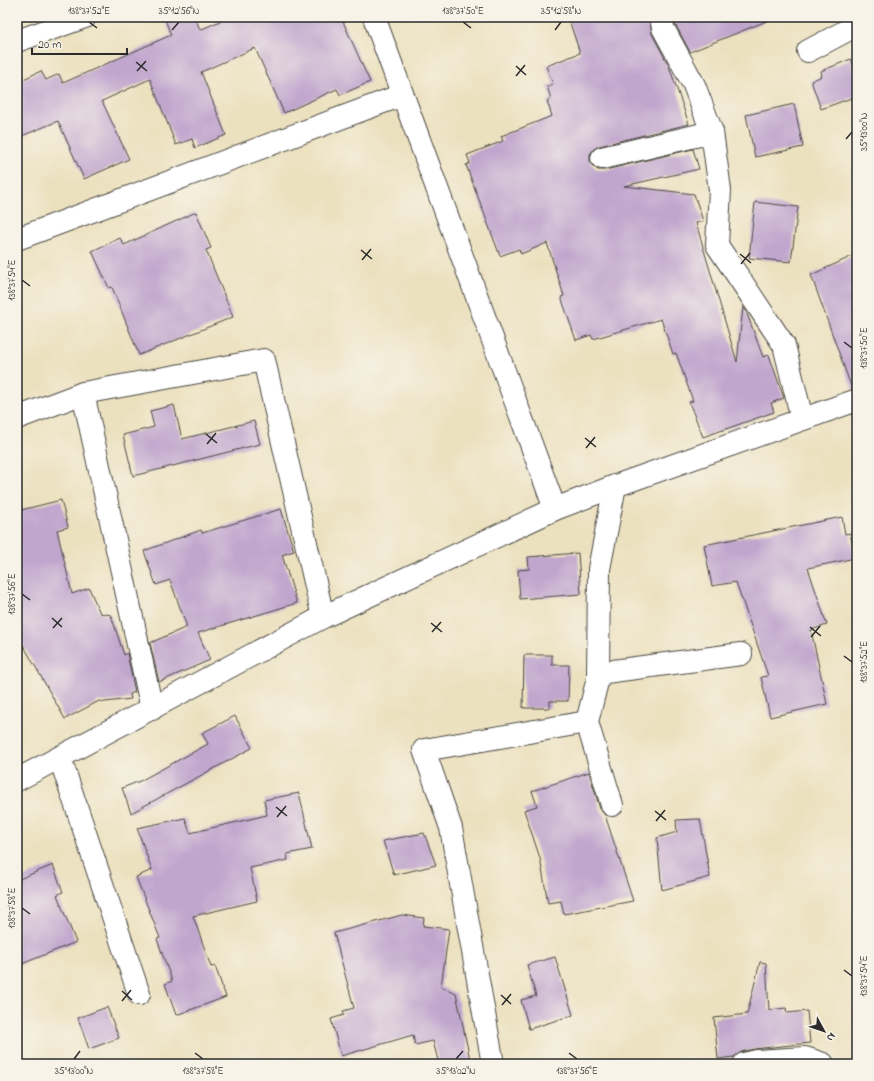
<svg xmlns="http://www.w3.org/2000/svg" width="874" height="1081" viewBox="0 0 874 1081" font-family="'Indie Flower',sans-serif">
	<rect width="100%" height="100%" fill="#f7f3e8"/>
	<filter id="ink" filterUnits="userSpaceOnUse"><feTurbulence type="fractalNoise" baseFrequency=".025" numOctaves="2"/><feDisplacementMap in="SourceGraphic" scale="8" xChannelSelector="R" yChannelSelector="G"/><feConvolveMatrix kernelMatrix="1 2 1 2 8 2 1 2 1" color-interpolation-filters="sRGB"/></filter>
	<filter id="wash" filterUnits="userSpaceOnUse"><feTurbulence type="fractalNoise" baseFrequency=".012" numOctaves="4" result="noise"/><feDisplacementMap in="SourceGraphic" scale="16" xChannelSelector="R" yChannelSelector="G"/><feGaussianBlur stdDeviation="0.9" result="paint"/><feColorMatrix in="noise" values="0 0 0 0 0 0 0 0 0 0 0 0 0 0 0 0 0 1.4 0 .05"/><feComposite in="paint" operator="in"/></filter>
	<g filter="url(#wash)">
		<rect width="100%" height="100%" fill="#ece1bf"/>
		<g id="blocks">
			<!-- building -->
			<g fill="#c0a5cd">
				<path d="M164 17H195L200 30 229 17H341L370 82 340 95 337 89 284 113 255 48 201 72 226 135 195 148 192 139 176 145 150 79 102 101 129 159 84 179 58 121 17 138V82L41 71 46 80 59 74 63 83 171 35Z"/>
				<path d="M568 17H649L652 34 669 66 689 124 599 146 594 149 590 154V161L593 166 598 170H605L693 149 699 169 624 186 694 194 703 221 696 223 737 362 743 307 746 311 763 357 769 355 784 398 771 403 774 412 703 437 689 402 693 401 676 353 673 354 661 319 593 339 591 335 576 340 561 297 564 296 547 243 521 254 519 249 500 256 466 165 470 163 467 155 503 141 501 136 552 116 547 101 551 99 547 86 553 84 546 66 580 53Z"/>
				<path d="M674 17H773L774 18 690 52 675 24Z"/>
				<path d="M851 59 857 74V96L821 109 811 81 822 76 821 71Z"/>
				<path d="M794 104 803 147 755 157 746 115Z"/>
				<path d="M755 202 798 207 791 262 749 258Z"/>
				<path d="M196 212 211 248 206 250 233 317 139 355 112 287 109 288 92 251 120 238 124 245Z"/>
				<path d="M857 254V388L852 389 811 275Z"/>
				<path d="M174 405 182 439 254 421 260 444 133 476 123 435 154 427 150 411Z"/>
				<path d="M61 500 68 527 57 530 72 594 89 588 100 613 111 615 124 655 127 653 135 692 130 694 131 699 105 702 99 701 65 719 17 634V511Z"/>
				<path d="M281 509 294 551 282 555 297 603 198 633 210 660 159 682 150 643 187 627 170 580 156 585 144 551 201 530 202 533Z"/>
				<path d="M842 517 845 534 850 533 855 558 808 568 827 625 811 630 827 704 770 717 761 677 768 676 736 582 712 586 704 545Z"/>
				<path d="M578 553 581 594 520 599 518 570 529 569 528 557Z"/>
				<path d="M524 655H552V665H569L568 701H550V708H523Z"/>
				<path d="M235 716 252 748 131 813 122 788 140 781 208 744 202 733Z"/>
				<path d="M589 772 600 809 605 815 633 901 564 914 561 901 548 903 540 858 524 810 537 806 532 791Z"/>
				<path d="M299 793 312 849 287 854 288 860 250 868 257 901 193 916 211 967 215 966 226 997 176 1015 165 984 172 981 157 939 160 938 136 877 152 870 137 828 185 818 190 833 267 815 264 800Z"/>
				<path d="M700 819 710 877 662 890 657 838 677 832 676 820Z"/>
				<path d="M424 833 436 865 394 875 383 841Z"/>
				<path d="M53 865 63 892 57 895 76 942 17 966V880Z"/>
				<path d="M402 915 424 918 423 926 449 929 441 987 456 993 471 1064H439L433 1041 415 1045 413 1035 341 1056 331 1019 344 1015 343 1011 354 1008 334 933Z"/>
				<path d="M555 957 573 1015 529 1029 521 1000 536 996 527 965Z"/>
				<path d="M760 962 766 963 769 1010 786 1008 787 1013 807 1011 810 1043 754 1049 741 1052 734 1057 718 1059 714 1018 747 1014Z"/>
				<path d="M107 1007 119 1038 89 1049 78 1018Z"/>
			</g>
		</g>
	</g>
	<g filter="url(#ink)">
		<use href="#blocks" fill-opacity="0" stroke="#484641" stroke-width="1"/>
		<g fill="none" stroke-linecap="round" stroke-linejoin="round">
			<defs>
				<g id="minor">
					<path d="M374 17 555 509"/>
					<path d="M661 17 663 28 694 85 712 132 720 190 717 245 784 345 802 419"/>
					<path d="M17 41 85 17"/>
					<path d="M808 51 857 25"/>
					<path d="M602 158 712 132"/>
					<path d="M17 239 402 95"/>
					<path d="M83 393 152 709"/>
					<path d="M17 418 83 393 264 360 323 617"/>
					<path d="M598 673 741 654"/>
					<path d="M60 758 139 994"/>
					<path d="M17 780 323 617 555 509 615 486 857 400"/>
					<path d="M612 805 587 722 598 678 599 569 615 486"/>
					<path d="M493 1064 451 828 424 750 587 722"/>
					<path d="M744 1064 757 1061 805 1058 823 1064"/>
				</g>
			</defs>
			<!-- minor casing -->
			<use href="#minor" stroke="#484641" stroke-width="24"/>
			<!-- minor -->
			<use href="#minor" stroke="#fff" stroke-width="22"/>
		</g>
	</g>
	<!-- ticks -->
	<path fill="none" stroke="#2b2b2b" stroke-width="1.5" d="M89 22 97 28M463 22 471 28M172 30 179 22M555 30 561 22M136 62 147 71M516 66 526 75M137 71 146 61M516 76 525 65M846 139 852 132M361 250 372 259M740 254 751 263M362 260 371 249M741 264 750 253M22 280 30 286M844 342 852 348M206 434 217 443M585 438 596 447M207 444 216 433M586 448 595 437M22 594 30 600M52 618 62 627M431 623 442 632M810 627 821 636M53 628 62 618M432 632 441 622M811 637 820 626M844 656 852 662M276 807 287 816M655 811 666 820M277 817 286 806M656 821 665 810M22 908 30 914M844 970 852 976M122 991 132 1000M501 995 511 1004M122 1001 131 990M502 1005 511 994M195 1053 203 1059M569 1053 577 1059M74 1059 80 1051M456 1059 463 1051"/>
	<!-- margin -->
	<rect width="874" height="1081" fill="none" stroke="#f7f3e8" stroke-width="44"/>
	<!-- north arrow -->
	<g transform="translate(824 1031) rotate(130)" stroke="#f7f3e8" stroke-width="3" paint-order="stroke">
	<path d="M0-3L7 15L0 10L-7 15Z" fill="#2b2b2b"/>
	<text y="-6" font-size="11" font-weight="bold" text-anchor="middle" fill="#2b2b2b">N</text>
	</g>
	<!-- scale -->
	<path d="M32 48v6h95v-6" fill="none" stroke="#2b2b2b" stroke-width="2"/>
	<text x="38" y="48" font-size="12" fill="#2b2b2b" stroke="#f7f3e8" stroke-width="3" paint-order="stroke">20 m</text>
	<rect x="22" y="22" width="830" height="1037" fill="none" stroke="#2b2b2b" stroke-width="1.5"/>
	<g font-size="10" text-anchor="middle" fill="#2b2b2b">
		<text x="89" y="14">138°37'52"E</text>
		<text x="179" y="14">35°12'56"N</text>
		<text x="463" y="14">138°37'50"E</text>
		<text x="561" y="14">35°12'58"N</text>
		<text transform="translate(863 132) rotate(-90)" y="4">35°13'00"N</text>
		<text transform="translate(11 280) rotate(-90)" y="4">138°37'54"E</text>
		<text transform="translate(863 348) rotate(-90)" y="4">138°37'50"E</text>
		<text transform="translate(11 594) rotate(-90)" y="4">138°37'56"E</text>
		<text transform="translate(863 662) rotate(-90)" y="4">138°37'52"E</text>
		<text transform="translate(11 908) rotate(-90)" y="4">138°37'58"E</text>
		<text transform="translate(863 976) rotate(-90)" y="4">138°37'54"E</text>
		<text x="74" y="1074">35°13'00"N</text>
		<text x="203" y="1074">138°37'58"E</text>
		<text x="456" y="1074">35°13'02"N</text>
		<text x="577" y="1074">138°37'56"E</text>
	</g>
</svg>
